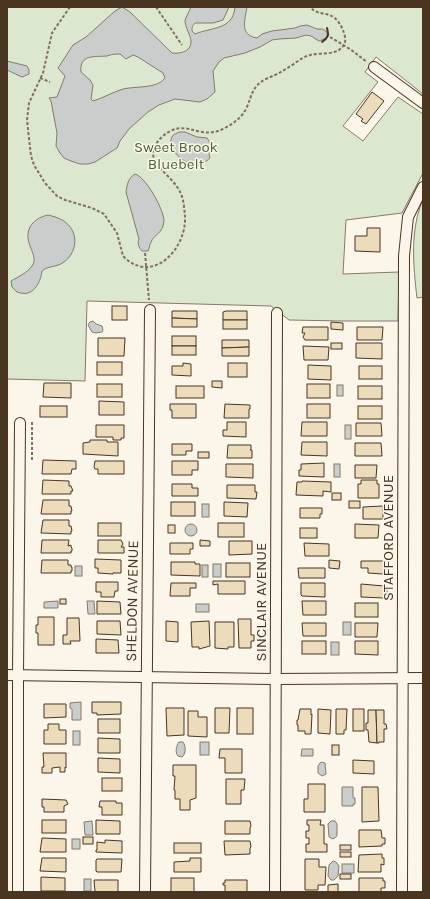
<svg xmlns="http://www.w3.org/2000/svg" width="430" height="899" viewBox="0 0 430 899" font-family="Karla,sans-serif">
	<rect width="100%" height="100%" fill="#fbf6e9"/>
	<!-- green -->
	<g fill="#dce7d0" stroke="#887966">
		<path d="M7 7H423V94L376 57 365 72 378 82 343 126 363 141 398 97 423 114V173L402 213 346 220 343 274 399 272 398 321H343L289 320 271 306 87 301 85 381 7 379Z"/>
		<path d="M423 199V297L417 298C413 264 410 230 423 199Z"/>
	</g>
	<!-- water -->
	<g fill="#c9cecd" stroke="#887966" fill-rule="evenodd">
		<path d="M122 7 130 12 172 53C179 54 191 52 191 42 191 35 185 28 185 20L191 7H229L223 20 213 23H196C192 25 192 27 192 31L195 34C212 27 233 30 235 7H247C245 20 239 35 257 38L262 34 272 31 295 28 300 26 307 25 317 29H323L329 34 327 38 319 41 311 36 306 35 296 38 279 39 272 40 260 47 245 53 224 58 219 62 213 71 215 92 207 99 200 102 175 99 159 105 148 112 129 129 120 141 117 148 95 162 88 164H80L71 161 64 158 60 153 56 146 57 133 51 101 49 98 57 97 65 76 58 68 73 45 86 37 115 11ZM117 54H120L126 59 133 55 138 57 163 73 165 78C158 89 135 86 123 89 113 92 103 98 93 101L91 99 93 85 90 80 81 72C79 54 95 57 107 56 110 55 113 54 117 54Z"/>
		<path d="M7 61 27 66 29 70V74L22 77 7 70Z"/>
		<path d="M180 132H185L197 137 207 138 212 146 209 154 210 158C206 162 201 165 196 165 185 165 166 149 172 137 173 134 177 133 180 132Z"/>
		<path d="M135 174C146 177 164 210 164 221 163 234 154 234 151 242 149 245 150 248 148 251H142C139 248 137 243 139 239L126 192C127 185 128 178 135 174Z"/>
		<path d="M48 215C52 216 56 217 60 219 78 227 80 250 64 262 56 268 49 265 42 271 41 279 37 290 28 293 25 294 20 293 17 292L12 287 11 281C18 277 27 273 32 266 40 255 22 243 30 227 34 220 40 217 48 215Z"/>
		<path d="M93 321 96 324 102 326 103 330 102 332 96 333 92 332 88 325 90 322Z"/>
		<rect x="337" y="385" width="6" height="11"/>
		<rect x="345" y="425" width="6" height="14"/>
		<rect x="334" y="464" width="6" height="13"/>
		<rect x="202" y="504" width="7" height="13"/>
		<circle cx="191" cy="530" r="6"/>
		<rect x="213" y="564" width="8" height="13"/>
		<rect x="202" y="565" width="6" height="12"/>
		<rect x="75" y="566" width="7" height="10"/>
		<path d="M58 601V608H44V602Z"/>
		<path d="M87 601H94L95 614H88Z"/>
		<rect x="196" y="604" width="13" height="8"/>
		<rect x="343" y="622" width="8" height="13"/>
		<rect x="331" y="642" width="8" height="13"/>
		<path d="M81 702V720H72V709L70 708V703Z"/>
		<rect x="73" y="731" width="7" height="14"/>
		<path d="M179 742H183C186 746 186 754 182 757L178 756C175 753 176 746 179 742Z"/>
		<rect x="200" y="742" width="9" height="13"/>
		<path d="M302 749H313V756H301Z"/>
		<path d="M322 762 325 763 326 774 322 776 318 773V766L320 763Z"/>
		<path d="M342 787H353V798H355V804H353V806H342Z"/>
		<path d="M92 821 93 835H85L84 822Z"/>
		<path d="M331 821H335L337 824V836L333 839 329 837 328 824Z"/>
		<rect x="72" y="839" width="8" height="10"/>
		<path d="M333 861 336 862 339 866 338 876 334 880H331L328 876 329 865Z"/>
		<rect x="342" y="864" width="12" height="9"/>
		<rect x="84" y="879" width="7" height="12"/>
	</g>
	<!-- building -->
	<g fill="#ecdcbc" stroke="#4a3520">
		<path d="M372 92 384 101 366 124 361 121 363 119 356 114Z"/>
		<path d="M367 228H380V252L355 251V236H367Z"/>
		<rect x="112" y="306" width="15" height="14"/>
		<path d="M172 311H197V319L172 318Z"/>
		<path d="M226 311H247V320H223V312Z"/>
		<path d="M172 318 197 319V327H172Z"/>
		<rect x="223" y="320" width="24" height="9"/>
		<path d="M331 322 343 323V330L331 329Z"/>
		<path d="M303 327H328V340H305L303 337 305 333H302Z"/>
		<path d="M357 327H383L382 340H357Z"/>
		<rect x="172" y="336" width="24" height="10"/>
		<path d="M98 338H125L124 356H98Z"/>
		<path d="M222 340H249V347L222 348Z"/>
		<rect x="331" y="343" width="11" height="6"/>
		<path d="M356 343H382V359L356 358Z"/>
		<rect x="172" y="346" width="24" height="9"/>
		<path d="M303 346 329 347 328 360H304Z"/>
		<path d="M249 347V356H222V348Z"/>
		<rect x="97" y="362" width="25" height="13"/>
		<path d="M183 363 191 364V376L172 375V366H183Z"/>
		<rect x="228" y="363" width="19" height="14"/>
		<path d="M308 365 331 366V380L308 379Z"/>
		<rect x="359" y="366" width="23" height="13"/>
		<path d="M212 381H222V388L212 387Z"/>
		<path d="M44 383H71V398L43 397Z"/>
		<rect x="97" y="384" width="25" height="13"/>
		<rect x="307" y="384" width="23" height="14"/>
		<rect x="176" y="386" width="28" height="12"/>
		<rect x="358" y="386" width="24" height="13"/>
		<path d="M99 401 124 402V415H99Z"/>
		<path d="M170 404H196V418H172V410H170Z"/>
		<path d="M225 404 250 405V409H249V418H224Z"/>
		<rect x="307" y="404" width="23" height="14"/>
		<rect x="40" y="406" width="27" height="11"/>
		<rect x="358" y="406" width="24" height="13"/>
		<path d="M227 422H246V437L223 436V430H227Z"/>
		<path d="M302 422H327V436H301Z"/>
		<path d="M356 423H381L382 436H356Z"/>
		<path d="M96 425H124V438H121V440H113V437H96Z"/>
		<path d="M90 440H107V442H118V456L83 454V443L90 442Z"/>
		<path d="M302 442H327V456L301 455Z"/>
		<path d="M355 443H381L382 456H355Z"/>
		<path d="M172 444H192V451H186V455H172Z"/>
		<path d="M228 445H251V449L250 450H252V458H227Z"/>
		<rect x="198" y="452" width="11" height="6"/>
		<path d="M43 460 76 461V469H72L71 474H42Z"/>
		<path d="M95 461H124V474H98V469H95L94 467Z"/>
		<path d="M172 461H198V470H192V475H172Z"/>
		<path d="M324 463V477L299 476V470H301V464Z"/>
		<path d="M226 464H253V478L226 477Z"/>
		<path d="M355 465H377L376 478H355Z"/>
		<path d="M43 480 69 481V486H71L73 491H71V494H42Z"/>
		<path d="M361 480H377V484H379V498H358V484H361Z"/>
		<path d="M302 481 331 482V492L323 491V496L296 495 297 482H302Z"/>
		<path d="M172 484H192V488H198V496H172Z"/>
		<path d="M227 485H255V492H257L256 499 227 498Z"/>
		<rect x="332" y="493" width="9" height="7"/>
		<path d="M43 500H69V506H71L72 511H71V514H41Z"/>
		<rect x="349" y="501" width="11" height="7"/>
		<rect x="171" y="502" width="24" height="14"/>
		<path d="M224 502 248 503 247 517 224 516Z"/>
		<path d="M383 506V519H363V507Z"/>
		<path d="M300 508H322V514H320V518H300Z"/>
		<path d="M43 520H69V526H71L72 531H71V534L41 533Z"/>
		<rect x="98" y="523" width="23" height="13"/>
		<rect x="218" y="523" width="26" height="14"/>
		<path d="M355 524 379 525 378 538H355Z"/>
		<rect x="168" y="525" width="7" height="8"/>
		<rect x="300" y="528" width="17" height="10"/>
		<path d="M42 540H69L68 546 71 545V547L72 548V551H71V553H41Z"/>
		<path d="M98 540H121L123 544 121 547H124V553H98Z"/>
		<path d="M200 540 210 541V546H200Z"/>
		<path d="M229 541H252V554L229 555Z"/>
		<path d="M170 543H193V549H190V554H170Z"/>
		<path d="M304 543 329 544V556H305Z"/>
		<path d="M95 559 121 560V573H113V574L98 573V568H95Z"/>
		<path d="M42 560H68V565H71V567H72V571H71V573H41Z"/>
		<path d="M329 560 340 561 339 569 329 568Z"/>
		<path d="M361 561H383L384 563H387V572H383V574L368 573V568H361Z"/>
		<path d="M171 562H195V564H200V576L171 575Z"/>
		<rect x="226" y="563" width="24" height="14"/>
		<path d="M298 568H325V578H299Z"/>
		<path d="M213 581H245V594H218V584L213 585Z"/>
		<path d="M96 582H118V591H115L114 597H101V592H96Z"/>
		<path d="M171 583H196V588H190V596H170Z"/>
		<path d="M301 583H325V597L302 596 301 595Z"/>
		<path d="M361 584 384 586V588H387V596H384V598L361 597Z"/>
		<rect x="60" y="599" width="6" height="5"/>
		<path d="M97 601 120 602 121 614H97Z"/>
		<path d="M302 601H326V615H303Z"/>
		<rect x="355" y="603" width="23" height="14"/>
		<path d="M38 617H54V645H38V633H36V625H38Z"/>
		<path d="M67 618H79L80 641H70L71 644H63V635H67Z"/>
		<path d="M238 619H251V635H254V641H251V648H239Z"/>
		<path d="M97 621H120L121 635 97 634Z"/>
		<path d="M166 621 178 622V642L166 641Z"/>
		<path d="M209 621 210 646 199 649V647H192L191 622Z"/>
		<path d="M215 622H234V647H228V649L215 648Z"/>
		<path d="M302 623H326V636H303Z"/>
		<path d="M355 623H378L377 637H355Z"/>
		<path d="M96 639 118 640 119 653H96Z"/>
		<rect x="302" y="641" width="24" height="13"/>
		<path d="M355 641H378V655L355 654Z"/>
		<path d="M92 702H121V714L97 715V713H92Z"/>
		<path d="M44 704H66V717L44 718Z"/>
		<path d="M166 708H184V735L167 736Z"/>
		<path d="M215 708H230L229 733H215Z"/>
		<rect x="237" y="708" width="16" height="26"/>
		<path d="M300 709H311V715L312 714 311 734H305V731H298V725H297V720H298Z"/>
		<path d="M318 709 331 710 330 734 318 733Z"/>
		<path d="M336 709H347L346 730H344V734H336Z"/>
		<rect x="353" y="709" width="11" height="22"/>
		<path d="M368 710H376L377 743 369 742 368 730H366V723H368Z"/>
		<path d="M376 710H384V724H386L387 729H384V742H379V743H377Z"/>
		<path d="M188 711H198V717H207V737L188 736Z"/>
		<rect x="98" y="719" width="22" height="14"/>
		<path d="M48 724H59V730H66V744H44V730H48Z"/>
		<path d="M98 738 120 739V753H98Z"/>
		<rect x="332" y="745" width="7" height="10"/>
		<path d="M220 749H242V773H225V758H219Z"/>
		<path d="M43 753H66V768L65 767V772H60V767L52 768V773H42V767H44Z"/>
		<path d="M98 758 120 759V773L98 772Z"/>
		<path d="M353 760 374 761V774L353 773Z"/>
		<path d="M173 765H196V798L190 800V810H180V799H175V790H174L175 776H173Z"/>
		<rect x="102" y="778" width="20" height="13"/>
		<path d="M226 779H245L244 790H241V804H226Z"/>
		<path d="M308 784H325V812H304V799H308Z"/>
		<path d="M362 787H378L379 821 362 822Z"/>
		<path d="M42 799 66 800 68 804 64 806V812H44V807H42Z"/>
		<path d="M100 801H116V803H122V815H102V807H99Z"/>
		<rect x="42" y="820" width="24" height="13"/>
		<path d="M96 820 120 821V834H96Z"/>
		<path d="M307 820H321L320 825H324V844H327V852H306V844H309V838H306V831H309V825H307Z"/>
		<path d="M225 821H250L251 826 250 828V834H225Z"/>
		<path d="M359 830H381L382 838H385V844H382V846L359 847Z"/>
		<rect x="83" y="837" width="10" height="7"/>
		<path d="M42 838 66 839V852H40Z"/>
		<path d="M105 840 122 841V853L96 852V850H97V842L105 843Z"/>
		<path d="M224 841H250L251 847 250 848V854L225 855Z"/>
		<rect x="174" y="843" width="27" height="10"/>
		<rect x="340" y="845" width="11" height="5"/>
		<rect x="340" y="852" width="11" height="5"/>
		<path d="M382 854V858H384V865L381 864V872H358L359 855Z"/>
		<path d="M42 858H66V872L40 871Z"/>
		<path d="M190 858H201V872H174V862L190 861Z"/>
		<path d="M97 859H122L121 872H97L96 871V860Z"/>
		<path d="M305 859H319V867H326L325 885H318V890H305Z"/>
		<rect x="340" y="874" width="11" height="5"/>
		<path d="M41 877 65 878V891H41Z"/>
		<rect x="171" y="878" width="23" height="14"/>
		<path d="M359 878H383V881H385V888H381V892H359Z"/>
		<path d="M94 880H118V892H95Z"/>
		<path d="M225 880H247V892H225V885H223V883H225Z"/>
		<path d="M338 884V892H328V885Z"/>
	</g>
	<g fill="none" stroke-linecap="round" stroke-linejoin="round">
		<defs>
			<g id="minor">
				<path d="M374 67 423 103"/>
				<path d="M7 675 276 679 423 678"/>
				<path d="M18 892V675L20 423"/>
				<path d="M145 892 150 310"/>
				<path d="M275 892 277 313"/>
				<path d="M402 892 404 256 408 217 423 187"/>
			</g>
		</defs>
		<!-- minor casing -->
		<use href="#minor" stroke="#4a3520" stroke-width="12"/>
		<!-- path -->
		<g stroke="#7f6f5c" stroke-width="2" stroke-dasharray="3 2" stroke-linecap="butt">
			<path d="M70 7 52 33 43 73 29 103 27 120 31 156 34 165 45 183 57 196 65 200 92 208 104 214 117 233 123 256C152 286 187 249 185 216 184 208 184 198 179 190 169 171 137 160 163 136 184 118 197 138 218 131 229 127 241 119 246 109 253 94 251 86 268 78 275 75 282 72 289 67 296 63 302 57 310 55 321 52 340 57 345 42 346 38 344 33 343 30 333 7 321 19 310 7"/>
			<path d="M156 7 182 45"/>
			<path d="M330 37 350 49 367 62"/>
			<path d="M40 78 50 82"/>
			<path d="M145 253 149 300"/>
			<path d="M32 460V420"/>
		</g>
		<!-- minor -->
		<use href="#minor" stroke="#fbf6e9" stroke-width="10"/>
		<!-- wall -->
		<path stroke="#4a3520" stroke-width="2" d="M322 42C328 38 329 35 327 28"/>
	</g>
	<g text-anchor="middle" stroke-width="3" stroke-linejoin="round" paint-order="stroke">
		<!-- park labels -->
		<g font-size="15" fill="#436837" stroke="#fbf6e9">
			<text x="176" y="152">Sweet Brook<tspan x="176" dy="17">Bluebelt</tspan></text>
		</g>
		<!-- street labels -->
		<g font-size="15" fill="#4a3520" stroke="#fbf6e9">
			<text transform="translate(388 538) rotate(-90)" y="5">STAFFORD AVENUE</text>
			<text transform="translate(132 601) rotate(-89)" y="5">SHELDON AVENUE</text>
			<text transform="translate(261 602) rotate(-90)" y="5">SINCLAIR AVENUE</text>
		</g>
	</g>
	<!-- border -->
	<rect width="430" height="899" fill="none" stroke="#4a3520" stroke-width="16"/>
</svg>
